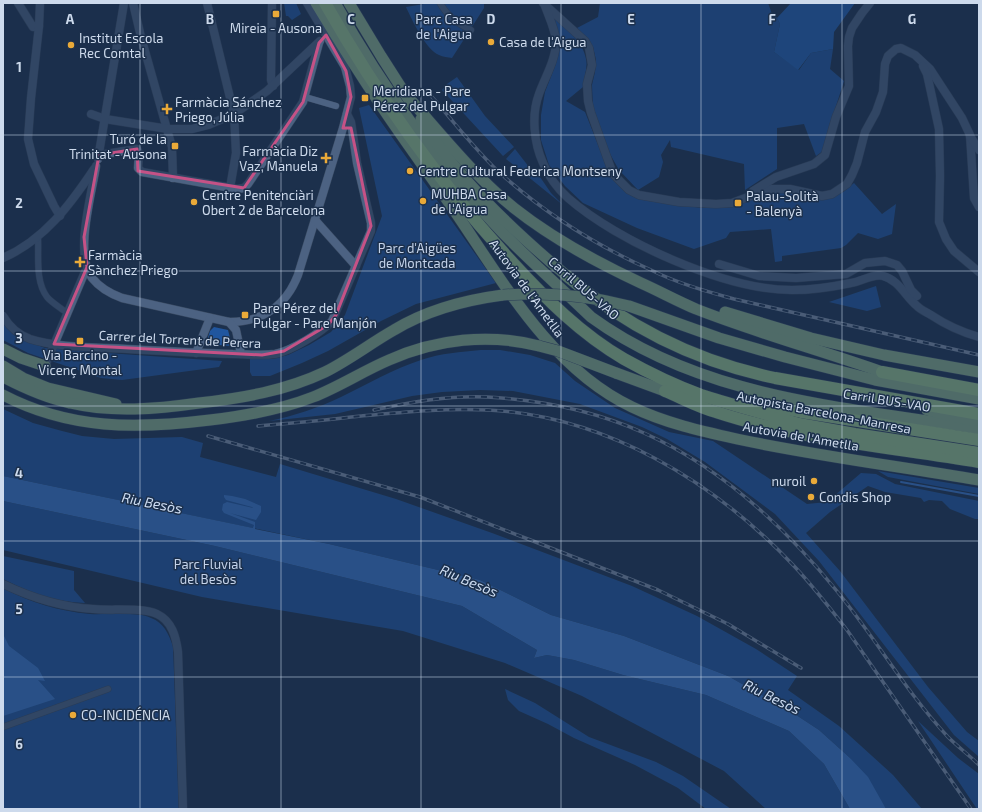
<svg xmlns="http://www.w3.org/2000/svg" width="982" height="812" viewBox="0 0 982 812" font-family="'Exo 2',sans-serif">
	<rect width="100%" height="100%" fill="#1c304c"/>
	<!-- green -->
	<g fill="#20569f">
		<path d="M284 3H296L301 14 292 20 288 16H286Z"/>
		<path d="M430 3H484V8L452 58C448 57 443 57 439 55 426 50 412 20 406 7Z"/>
		<path d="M600 3H768L772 14 777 18 780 24 774 52 799 70 811 53 833 49 830 69 844 81 830 125 823 151 816 156 804 124 777 128V169L745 190 744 164 671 147 670 140 661 155 663 162 659 177 638 190 619 170 610 154 593 111 592 85 595 72 596 60 593 47 577 28 598 17Z"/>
		<path d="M554 17C566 28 583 41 586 59 588 67 584 78 583 87L566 101 585 112 609 172 628 192 668 204 704 208 733 207 758 196 772 193 789 192 806 198H828L843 192 854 183 882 214 896 204 892 234 878 239 858 233 846 245 841 248 782 256V261L775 262 771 229 730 232 726 238 694 249 637 228 583 203 565 186 549 165 541 140V115L545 92 555 66 561 44Z"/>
		<path d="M457 77 485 116 514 147 503 156 442 90 447 84Z"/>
		<path d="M369 105 496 283 416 304 381 321 328 351 302 363 270 376H252L250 372V359H272L288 355 309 345 331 332 345 315 382 216 359 108Z"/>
		<path d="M515 149 529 167 540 177 551 193 563 205 506 159Z"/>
		<path d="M876 286 881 307 867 311 829 302Z"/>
		<path d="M3 321 17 337 45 348 93 352 222 361 219 367 122 380 101 378 28 353 3 340Z"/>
		<path d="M214 327 228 330 232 346 206 344 210 331Z"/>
		<path d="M481 350H500L530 355 555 363 575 381 615 408 669 432 713 441 807 504 827 502 861 473 876 474 895 484 979 501V519H975L950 509 942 501 929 500 924 502 921 498 885 492 868 486 830 512 806 533 840 571 928 687 967 732 979 741V757L954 735 819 561 775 514 705 462 667 439 642 427 580 404 513 391 480 390 442 392 412 396 335 414 269 421C294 416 318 408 341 397 368 384 393 369 421 360 441 353 461 352 481 350Z"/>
		<path d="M3 409 33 423 62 431 82 436 114 439 182 437 203 443 200 457 276 477 280 464 396 499 492 533 632 586 697 616 756 649 797 676 788 690 839 726 893 775 922 809H886L849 757 819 730 787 709 728 676 624 636 551 615 480 580 329 544 3 476Z"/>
		<path d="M878 471 979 488V494L888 477Z"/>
		<path d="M3 501 215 546 462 606 537 650 534 658 547 655 574 660 623 675 706 695 789 731 824 764 850 809H766L724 771 582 696 505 663 403 631 202 597 3 550Z"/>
		<path d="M3 556 74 571V590L85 603C54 602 30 593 3 579Z"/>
		<path d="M3 588C31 603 59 611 90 614 107 615 137 611 151 618 164 623 168 633 173 646L179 809H3Z"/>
		<path d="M505 689 535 703 589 737 656 762 683 776 731 809H706L678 788 635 765 574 738 548 724 519 711 508 700Z"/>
		<path d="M918 721 958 758 979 774V809H977Z"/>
	</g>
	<!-- forest -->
	<path fill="#2261b4" d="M791 3H855L834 32 833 49 811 53 798 70 774 52 780 24 777 18Z"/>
	<!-- water -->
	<g fill="#3b79cf">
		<path d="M3 476 253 528 254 525 224 513 222 510 223 504 227 502 253 508 252 507 226 500 224 497V495L232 496 245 499 261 506V512L256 520 230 513 255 522V529L329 544 480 580 551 615 624 636 728 676 787 709 819 730 849 757 868 777 886 809H850L824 764 789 731 706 695 623 675 574 660 547 655 534 658 537 650 462 606 215 546 3 501Z"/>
		<path d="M3 634 9 646 38 668 45 681 38 680 55 699 3 716Z"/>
	</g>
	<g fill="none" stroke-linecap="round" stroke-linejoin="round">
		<!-- stream -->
		<path stroke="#3b79cf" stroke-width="2" d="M901 482 979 496"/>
		<defs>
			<g id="pedestrian">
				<path d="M440 3C448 17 458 24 471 30"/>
				<path d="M305 97 336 106"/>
				<path d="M38 237C39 256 35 281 47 297 52 303 61 308 67 313"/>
				<path d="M3 727 108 689"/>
			</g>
			<g id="minor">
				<path d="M18 3 33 27 39 26"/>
				<path d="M40 3 39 26 31 98 28 139 34 164 54 206 60 216"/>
				<path d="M133 3 141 37 172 147 173 178"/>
				<path d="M207 3 234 114 236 153 230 188"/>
				<path d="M272 3 271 80 273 86"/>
				<path d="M543 3 585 41 589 48 592 65 587 84 588 101 591 113 613 174 629 190 639 195 679 202 716 204 732 203 764 191 772 189H790L822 196 832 194 847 184 852 175 857 163 865 132 876 112 883 92 885 64 888 56 896 49 901 48 915 55 930 69 962 118 970 135 974 198 979 207"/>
				<path d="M545 6C549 17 555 29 556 41 556 60 545 77 539 94 531 115 534 143 543 163 548 175 558 189 568 198 617 241 725 290 792 290 811 290 832 287 851 283 861 282 873 273 883 276 899 280 905 296 917 306 921 310 926 312 931 315 946 325 961 332 979 337"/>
				<path d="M923 66 927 74 939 129 940 176 939 222 946 239 954 251 979 272"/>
				<path d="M91 114 105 119 168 129H192L208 125 234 114 267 91 320 41"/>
				<path d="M970 136 979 150"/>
				<path d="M99 155 137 149 139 153 138 168 142 172 237 189 244 188 248 184 303 102 319 43"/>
				<path d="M98 159 124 3"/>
				<path d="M96 166C92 193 74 255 92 278 100 288 111 294 122 298L229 322C262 322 286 306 298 275L343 128 351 97 350 86 345 67 307 3"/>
				<path d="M753 191 776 177 814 164 825 155 836 117 849 86 848 46 849 37 852 28 862 13 870 3"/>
				<path d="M315 220 356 266"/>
				<path d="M3 258C44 240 70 205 94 169"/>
				<path d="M719 264 759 276 796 278 846 274 865 263 885 261 897 265 902 271 911 290 917 296"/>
				<path d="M3 316C9 326 19 335 30 339 58 348 97 347 127 349 162 351 197 353 233 354 247 354 261 356 275 354 291 351 322 332 332 321L371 231V223L357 163 351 122 347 114"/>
				<path d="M229 322 236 330 241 354"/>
				<path d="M196 353 210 318"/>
				<path d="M45 366 87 267"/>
				<path d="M3 584C32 598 61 607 93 609 111 611 141 607 157 614 172 621 176 637 178 652L183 809"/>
			</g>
			<g id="trunk">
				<path d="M316 3C337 38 359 73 382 107 402 137 424 167 445 197 497 271 547 367 632 407 665 423 701 431 737 439 817 456 898 466 979 480"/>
				<path d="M335 3C381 85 436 163 501 231 530 261 561 288 591 317 705 400 845 406 979 429"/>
				<path d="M349 3 381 56 411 103"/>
				<path d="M408 97C442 135 474 176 514 208 553 239 596 262 641 283 659 291 677 301 696 309 757 333 820 350 882 372"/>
				<path d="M421 119C455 177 516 233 567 276"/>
				<path d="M629 306 719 338 785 357 875 380 979 399"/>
				<path d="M725 312 811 338 884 355 979 372"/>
				<path d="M3 349 21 358 45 366"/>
				<path d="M3 366 23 378 48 388 116 404"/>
				<path d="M616 373 665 391"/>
				<path d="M3 377C24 388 46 398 70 403 112 413 157 409 199 403 242 398 285 391 325 372 349 360 371 343 394 330 427 310 465 300 503 295"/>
				<path d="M3 395C70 430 137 429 210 420 244 416 280 410 313 397 339 387 363 371 389 360 436 339 489 333 539 346"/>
				<path d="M927 410 973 421"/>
			</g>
			<g id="motorway">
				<path d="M325 3C378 96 440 184 513 263 546 299 581 334 624 359 649 373 674 385 701 395 732 405 764 413 795 423"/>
				<path d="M567 276C627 327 698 362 775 378L979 414"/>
				<path d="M882 372 979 390"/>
				<path d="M665 391C682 398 698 407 716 412 801 440 891 447 979 462"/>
				<path d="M747 400 801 412 979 440"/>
				<path d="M788 422 855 434 979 453"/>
			</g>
		</defs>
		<!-- pedestrian casing -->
		<use href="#pedestrian" stroke="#394a62" stroke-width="7"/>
		<!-- minor casing -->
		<use href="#minor" stroke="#394a62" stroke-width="9"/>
		<!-- trunk casing -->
		<use href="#trunk" stroke="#394a62" stroke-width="12"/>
		<!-- motorway casing -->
		<use href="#motorway" stroke="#394a62" stroke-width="13"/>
		<!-- pedestrian -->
		<use href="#pedestrian" stroke="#4c6282" stroke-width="6"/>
		<!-- minor -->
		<use href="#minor" stroke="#4c6282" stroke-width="8"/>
		<!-- trunk -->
		<use href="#trunk" stroke="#8eb48b" stroke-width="11"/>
		<!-- motorway -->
		<use href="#motorway" stroke="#9ec98d" stroke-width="12"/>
		<defs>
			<g id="rail">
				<path d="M432 97C455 123 476 151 501 174 545 213 597 246 651 270 677 283 705 291 734 299L979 355"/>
				<path d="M374 410C411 402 450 395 487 397 541 400 595 411 644 433 720 467 784 526 836 590 875 637 906 692 948 737 958 747 969 755 979 765"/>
				<path d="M258 426C293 423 327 420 361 416 404 412 446 408 488 410 606 416 715 482 794 566 813 586 830 608 847 630L971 809"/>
				<path d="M208 436 420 497 533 541 658 590 728 624 801 668"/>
			</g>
		</defs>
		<!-- rail casing -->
		<use href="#rail" stroke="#8393aa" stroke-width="3.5"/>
		<!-- rail -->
		<use href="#rail" stroke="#1c304c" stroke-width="2" stroke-dasharray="6" stroke-linecap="butt"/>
		<defs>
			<g id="trunk-bridge">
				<path d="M503 295C545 292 588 295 629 306"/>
				<path d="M539 346 558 351 616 373"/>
			</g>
		</defs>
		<!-- trunk-bridge casing -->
		<use href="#trunk-bridge" stroke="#394a62" stroke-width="12" stroke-linecap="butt"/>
		<!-- trunk-bridge -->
		<use href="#trunk-bridge" stroke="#8eb48b" stroke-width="11"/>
	</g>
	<!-- marked area -->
	<path d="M0 0H982V812H0ZM326 35 346 71 351 97 343 128H351L371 226 336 315 328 325 284 351 262 355 54 344 87 267 84 237 99 155 137 149 138 171 244 188 303 102 319 43Z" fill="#1c304c" fill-opacity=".55" fill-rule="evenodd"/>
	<path fill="none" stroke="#c55286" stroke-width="3" stroke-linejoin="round" d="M326 35 346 71 351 97 343 128H351L371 226 336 315 328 325 284 351 262 355 54 344 87 267 84 237 99 155 137 149 138 171 244 188 303 102 319 43Z"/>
	<!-- grid -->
	<path fill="none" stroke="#cddaec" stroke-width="1" stroke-opacity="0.55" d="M140 3V809M281 3V809M421 3V809M561 3V809M701 3V809M842 3V809M3 135H979M3 271H979M3 406H979M3 541H979M3 677H979"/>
	<!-- markers -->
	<g fill="#eaaa39" stroke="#1c304c" stroke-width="1.5">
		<rect x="272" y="10" width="8" height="8" rx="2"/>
		<circle cx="491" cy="42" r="4"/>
		<circle cx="71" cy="45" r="4"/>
		<rect x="361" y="94" width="8" height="8" rx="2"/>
		<path d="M165 103h4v4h4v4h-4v4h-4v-4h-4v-4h4z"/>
		<rect x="171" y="142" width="8" height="8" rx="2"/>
		<path d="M324 152h4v4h4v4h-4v4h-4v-4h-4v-4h4z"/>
		<circle cx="410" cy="171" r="4"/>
		<circle cx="423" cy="201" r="4"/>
		<circle cx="194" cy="202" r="4"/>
		<rect x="734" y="199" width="8" height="8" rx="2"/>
		<path d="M78 256h4v4h4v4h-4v4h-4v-4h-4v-4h4z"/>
		<rect x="241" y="311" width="8" height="8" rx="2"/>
		<rect x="76" y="337" width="8" height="8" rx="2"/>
		<circle cx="814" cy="481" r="4"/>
		<circle cx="811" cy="497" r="4"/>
		<circle cx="73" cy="715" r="4"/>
	</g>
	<g text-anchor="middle" stroke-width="3" stroke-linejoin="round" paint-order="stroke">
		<!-- park labels -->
		<g font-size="13" fill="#c4d3ea" stroke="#1c304c">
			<text x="444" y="24">Parc Casa<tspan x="444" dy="15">de l'Aigua</tspan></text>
			<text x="417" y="253">Parc d'Aigües<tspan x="417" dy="15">de Montcada</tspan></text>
			<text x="208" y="569">Parc Fluvial<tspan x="208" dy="15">del Besòs</tspan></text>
		</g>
		<!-- poi labels -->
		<g font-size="13" fill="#cddaec" stroke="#1c304c" text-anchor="start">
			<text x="276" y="33" text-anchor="middle">Mireia - Ausona</text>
			<text x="79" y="43">Institut Escola<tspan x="79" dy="15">Rec Comtal</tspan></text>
			<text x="499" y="47">Casa de l'Aigua</text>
			<text x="373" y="96">Meridiana - Pare<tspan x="373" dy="15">Pérez del Pulgar</tspan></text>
			<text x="175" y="107">Farmàcia Sánchez<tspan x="175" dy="15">Priego, Júlia</tspan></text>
			<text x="167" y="144" text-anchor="end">Turó de la<tspan x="167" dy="15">Trinitat - Ausona</tspan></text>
			<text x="318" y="156" text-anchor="end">Farmàcia Diz<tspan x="318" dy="15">Vaz, Manuela</tspan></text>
			<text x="418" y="176">Centre Cultural Federica Montseny</text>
			<text x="431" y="199">MUHBA Casa<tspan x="431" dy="15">de l'Aigua</tspan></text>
			<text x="202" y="200">Centre Penitenciàri<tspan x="202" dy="15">Obert 2 de Barcelona</tspan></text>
			<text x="746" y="201">Palau-Solità<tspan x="746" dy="15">- Balenyà</tspan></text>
			<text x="88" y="260">Farmàcia<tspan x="88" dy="15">Sànchez Priego</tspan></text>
			<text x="253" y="313">Pare Pérez del<tspan x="253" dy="15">Pulgar - Pare Manjón</tspan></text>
			<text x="80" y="360" text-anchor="middle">Via Barcino -<tspan x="80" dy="15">Vicenç Montal</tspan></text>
			<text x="806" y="486" text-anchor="end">nuroil</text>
			<text x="819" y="502">Condis Shop</text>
			<text x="81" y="720">CO-INCIDÉNCIA</text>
		</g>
		<!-- street labels -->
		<g font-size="13" fill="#cddaec" stroke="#1c304c">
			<text transform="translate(527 288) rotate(54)" y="5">Autovia de l'Ametlla</text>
			<text transform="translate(584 288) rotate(41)" y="5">Carril BUS-VAO</text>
			<text transform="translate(180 339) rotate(3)" y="5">Carrer del Torrent de Perera</text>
			<text transform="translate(887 400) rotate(9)" y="5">Carril BUS-VAO</text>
			<text transform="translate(824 412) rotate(11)" y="5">Autopista Barcelona-Manresa</text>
			<text transform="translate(801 436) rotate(10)" y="5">Autovia de l'Ametlla</text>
		</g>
		<!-- water labels -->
		<g font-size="14" font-style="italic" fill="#cdddf3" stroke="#1c304c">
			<text transform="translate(152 503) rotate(11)" y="5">Riu Besòs</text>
			<text transform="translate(469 581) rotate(23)" y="5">Riu Besòs</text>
			<text transform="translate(772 697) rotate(26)" y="5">Riu Besòs</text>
		</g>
	</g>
	<g font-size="13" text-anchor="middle" font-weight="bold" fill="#cddaec" stroke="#1c304c" stroke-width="3" stroke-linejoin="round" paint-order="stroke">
		<text x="70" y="24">A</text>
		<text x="210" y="24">B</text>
		<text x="351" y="24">C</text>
		<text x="491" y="24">D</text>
		<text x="631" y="24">E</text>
		<text x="772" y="24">F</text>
		<text x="912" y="24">G</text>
		<text x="19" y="72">1</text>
		<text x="19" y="208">2</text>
		<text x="19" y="343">3</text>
		<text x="19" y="478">4</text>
		<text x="19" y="614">5</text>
		<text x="19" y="749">6</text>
	</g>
	<!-- border -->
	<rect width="982" height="812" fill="none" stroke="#cddaec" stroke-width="8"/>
</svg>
